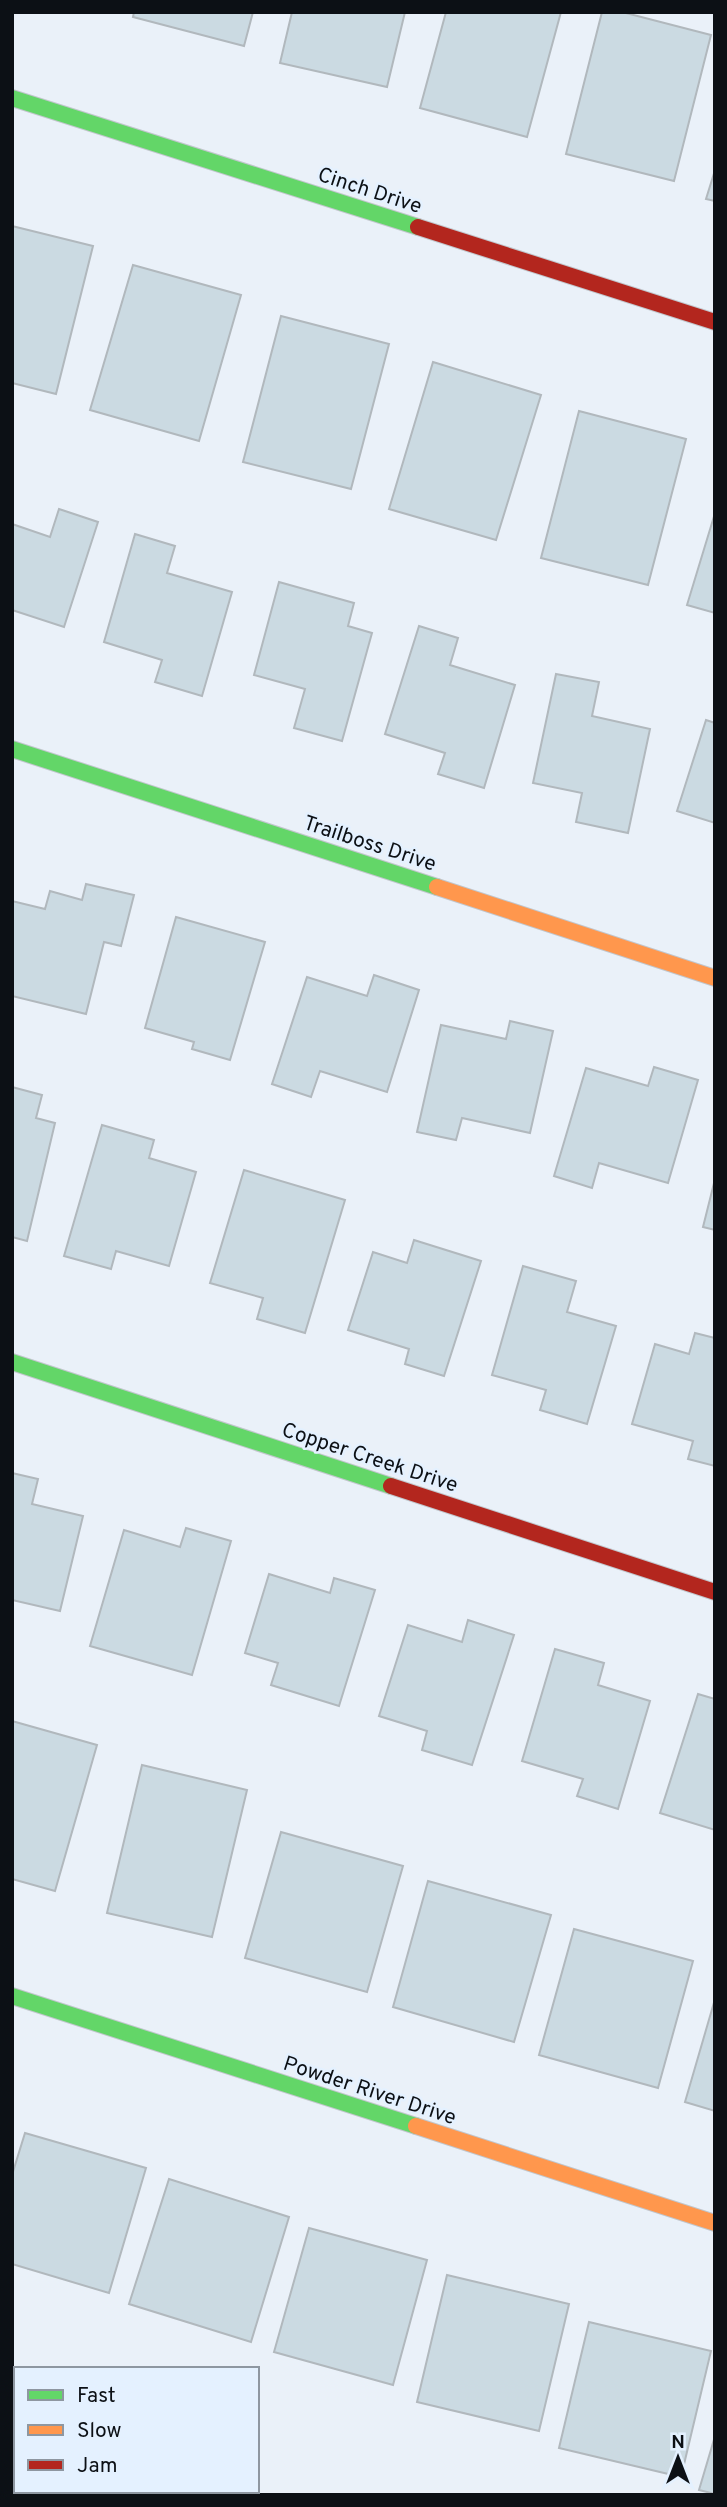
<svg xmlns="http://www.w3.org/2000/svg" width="727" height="2507" viewBox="0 0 727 2507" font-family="Overpass,sans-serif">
	<rect width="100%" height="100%" fill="#eaf1f9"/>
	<!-- building -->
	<g fill="#cbdae2" stroke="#b1b8bd" stroke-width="2">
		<path d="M134 12H253L244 46 133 17Z"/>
		<path d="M292 12H405L387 87 280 63Z"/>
		<path d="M446 12H561L527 137 420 108Z"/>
		<path d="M602 12H622L711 35 674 181 566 154Z"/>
		<path d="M715 170V201L706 199Z"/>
		<path d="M12 226 93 246 56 394 12 383Z"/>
		<path d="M133 265 241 295 199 441 90 410Z"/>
		<path d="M281 316 389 344 351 489 243 462Z"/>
		<path d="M433 362 541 395 496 540 389 509Z"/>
		<path d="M579 411 686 439 648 585 541 558Z"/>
		<path d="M59 509 98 522 64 627 12 610V524L50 537Z"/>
		<path d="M715 513V613L687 605Z"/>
		<path d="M135 534 175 546 167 573 232 592 202 696 155 682 162 660 104 642Z"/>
		<path d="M279 582 354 603 348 626 372 633 342 741 294 728 305 689 254 675Z"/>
		<path d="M419 626 458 638 450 665 515 685 484 788 438 774 445 753 385 734Z"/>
		<path d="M556 674 599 682 592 716 650 729 628 833 576 822 582 793 533 783Z"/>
		<path d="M706 720 715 723V823L677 811Z"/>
		<path d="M86 884 134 895 121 946 104 942 86 1014 12 996V901L45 909 50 891 82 900Z"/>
		<path d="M176 917 265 942 230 1060 192 1049 194 1042 145 1028Z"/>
		<path d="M374 975 419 990 387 1092 320 1071 311 1097 272 1084 307 977 367 996Z"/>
		<path d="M510 1021 553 1031 530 1133 462 1118 456 1140 417 1132 441 1025 506 1039Z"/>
		<path d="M654 1067 698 1080 668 1183 599 1163 592 1188 554 1176 586 1068 648 1086Z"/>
		<path d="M12 1087 42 1095 36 1118 55 1123 27 1241 12 1237Z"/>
		<path d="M102 1125 154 1140 149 1158 196 1172 169 1266 116 1251 111 1269 64 1256Z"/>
		<path d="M244 1170 345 1200 305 1333 257 1319 263 1298 210 1283Z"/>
		<path d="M715 1179V1230L703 1227Z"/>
		<path d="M414 1240 481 1261 444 1376 405 1364 409 1349 348 1330 373 1252 407 1263Z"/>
		<path d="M523 1266 576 1281 567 1312 616 1326 587 1424 540 1410 546 1390 492 1375Z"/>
		<path d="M695 1333 715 1338V1466L688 1459 693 1441 632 1424 655 1344 689 1354Z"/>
		<path d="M12 1473 38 1479 32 1504 83 1516 60 1611 12 1600Z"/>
		<path d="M186 1528 231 1541 192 1675 90 1646 124 1530 180 1547Z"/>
		<path d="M269 1574 330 1593 334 1578 375 1590 339 1706 271 1685 278 1663 245 1653Z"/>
		<path d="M468 1620 514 1635 472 1765 422 1750 427 1731 379 1716 408 1625 462 1642Z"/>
		<path d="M555 1649 604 1663 598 1685 650 1701 618 1809 577 1796 583 1779 522 1761Z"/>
		<path d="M698 1694 715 1699V1830L660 1813Z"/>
		<path d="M12 1721 97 1745 55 1891 12 1879Z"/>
		<path d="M142 1765 247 1790 212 1937 107 1913Z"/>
		<path d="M281 1832 403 1866 367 1992 245 1958Z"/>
		<path d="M428 1881 551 1915 514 2042 393 2007Z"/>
		<path d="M574 1929 693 1961 658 2088 539 2055Z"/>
		<path d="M715 1999V2111L685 2102Z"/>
		<path d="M25 2133 146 2168 109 2293 12 2264V2175Z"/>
		<path d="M169 2179 289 2217 251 2342 129 2304Z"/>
		<path d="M309 2228 427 2260 393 2385 274 2352Z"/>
		<path d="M447 2275 569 2304 539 2431 417 2402Z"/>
		<path d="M589 2322 711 2351 681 2477 559 2448Z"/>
		<path d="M715 2436V2494L699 2490Z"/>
	</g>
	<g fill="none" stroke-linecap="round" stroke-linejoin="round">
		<defs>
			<g id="fast">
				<path d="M12 98 418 227"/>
				<path d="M12 749 437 887"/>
				<path d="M12 1362 391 1486"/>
				<path d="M12 1996 416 2126"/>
			</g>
			<g id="slow">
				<path d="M437 887 715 978"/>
				<path d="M416 2126 715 2223"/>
			</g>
			<g id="jam">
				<path d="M418 227 715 322"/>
				<path d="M391 1486 715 1592"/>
			</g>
		</defs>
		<!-- fast casing -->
		<use href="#fast" stroke="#c1c6cc" stroke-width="18"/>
		<!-- slow casing -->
		<use href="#slow" stroke="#c1c6cc" stroke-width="18"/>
		<!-- jam casing -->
		<use href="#jam" stroke="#c1c6cc" stroke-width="18"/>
		<!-- fast -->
		<use href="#fast" stroke="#63d668" stroke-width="16"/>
		<!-- slow -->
		<use href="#slow" stroke="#ff974d" stroke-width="16"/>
		<!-- jam -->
		<use href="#jam" stroke="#b3261e" stroke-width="16"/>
	</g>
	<g text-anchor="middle" stroke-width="5" stroke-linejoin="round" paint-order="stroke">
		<!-- street labels -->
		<g font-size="21" fill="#0c1015" stroke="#e4f1ff">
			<text transform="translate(370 190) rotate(18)" y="7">Cinch Drive</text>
			<text transform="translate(370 843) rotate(18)" y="7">Trailboss Drive</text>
			<text transform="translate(370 1457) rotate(18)" y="7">Copper Creek Drive</text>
			<text transform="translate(370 2090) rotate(18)" y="7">Powder River Drive</text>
		</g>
	</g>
	<!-- border -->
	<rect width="727" height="2507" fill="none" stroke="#0c1015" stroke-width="28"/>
	<!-- legend -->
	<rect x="14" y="2367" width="245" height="126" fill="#e4f1ff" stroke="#8e97a1" stroke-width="2"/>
	<rect x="28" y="2390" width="35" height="10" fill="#63d668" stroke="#8e97a1" stroke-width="2"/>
	<text x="77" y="2402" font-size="21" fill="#0c1015">Fast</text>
	<rect x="28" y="2425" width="35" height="10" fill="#ff974d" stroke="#8e97a1" stroke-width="2"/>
	<text x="77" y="2437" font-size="21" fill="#0c1015">Slow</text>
	<rect x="28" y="2460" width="35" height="10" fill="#b3261e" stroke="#8e97a1" stroke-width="2"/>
	<text x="77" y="2472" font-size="21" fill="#0c1015">Jam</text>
	<!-- north arrow -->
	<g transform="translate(678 2458)" stroke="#e4f1ff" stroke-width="5" paint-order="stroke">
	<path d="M0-5L12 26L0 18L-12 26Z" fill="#0c1015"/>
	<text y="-10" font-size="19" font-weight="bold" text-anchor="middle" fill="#0c1015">N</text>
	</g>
</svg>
